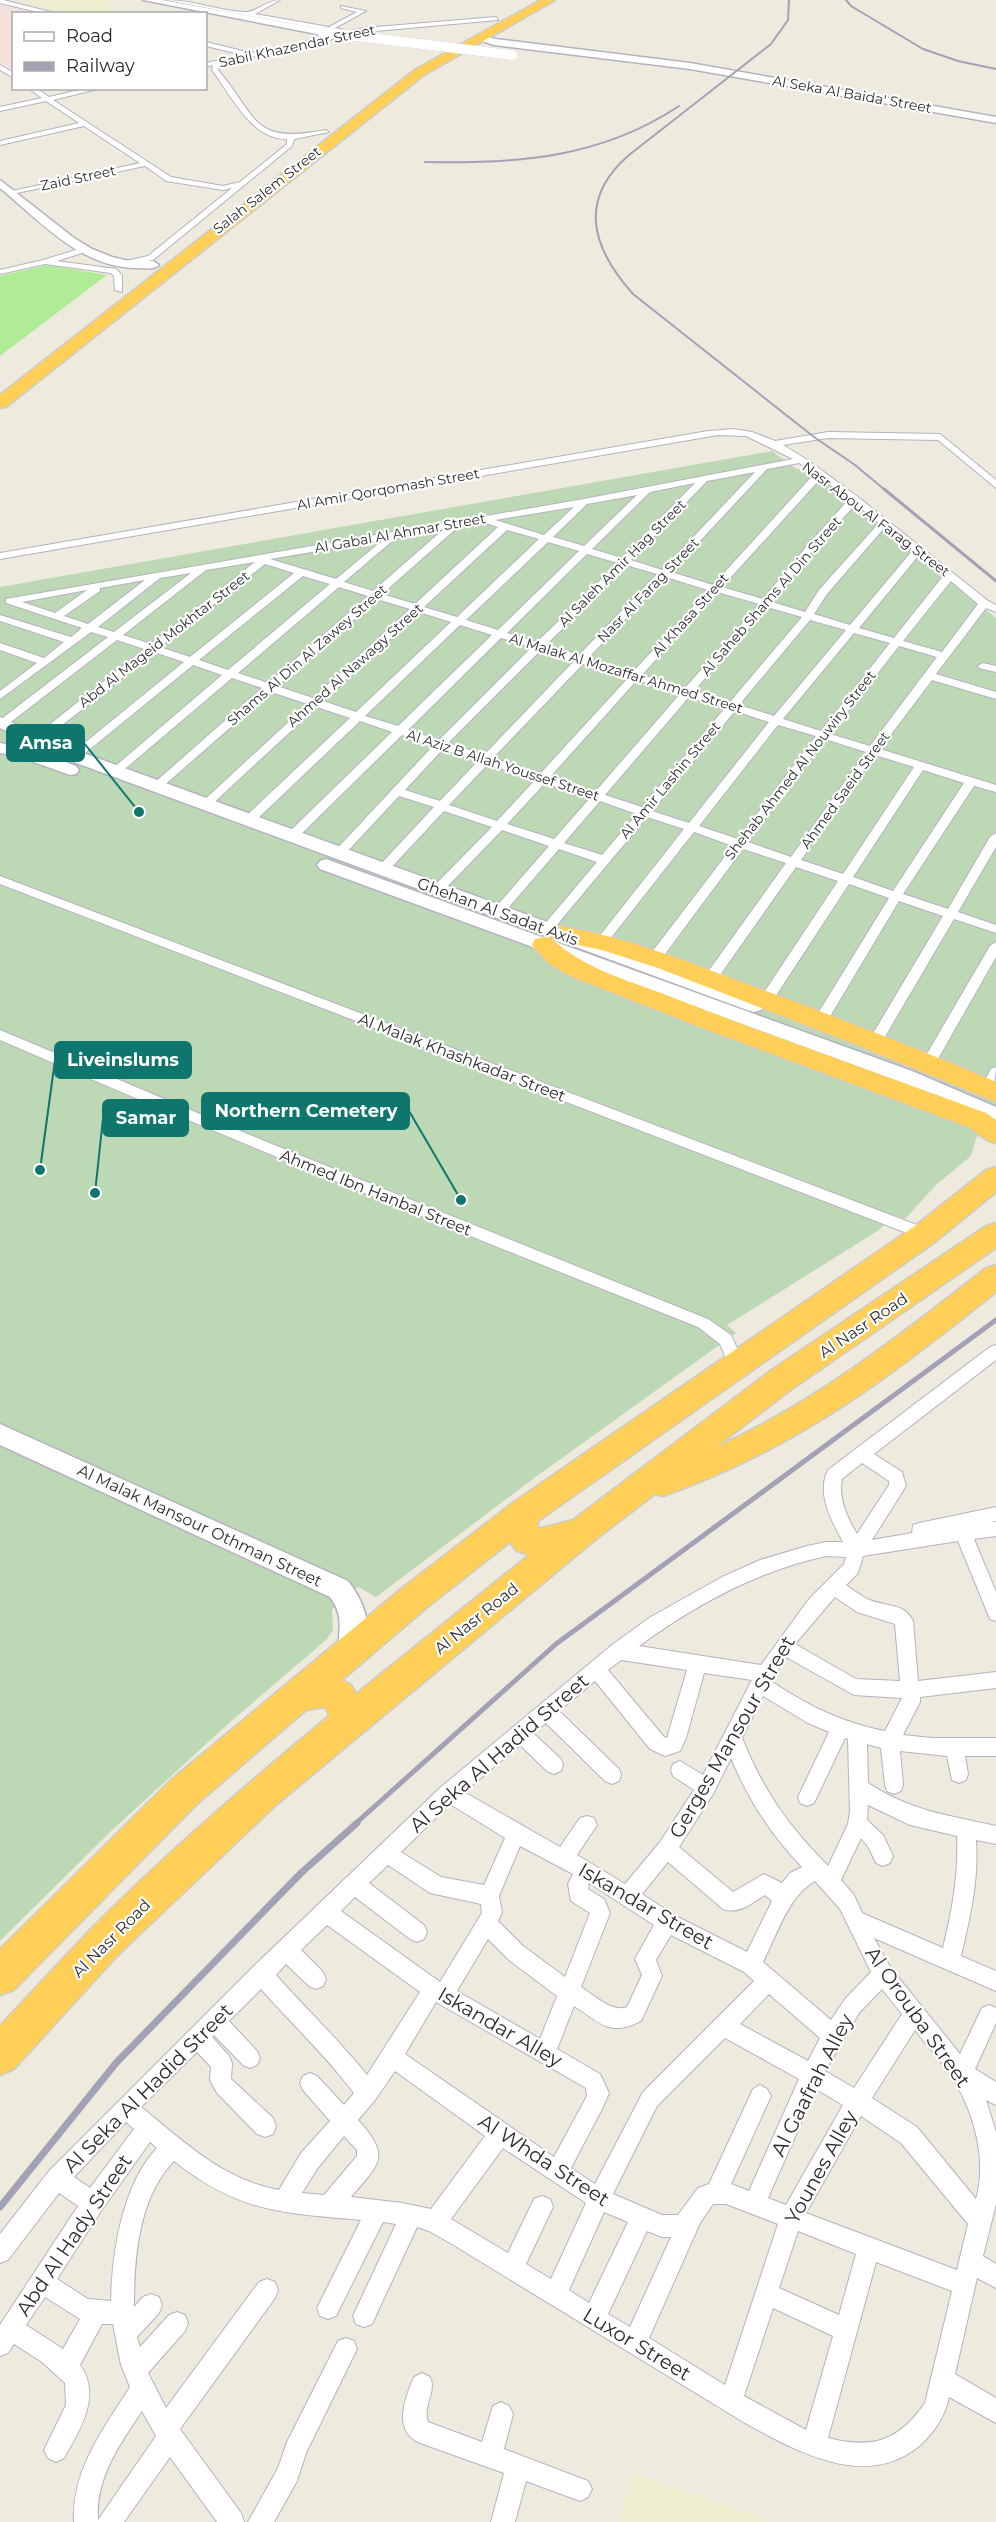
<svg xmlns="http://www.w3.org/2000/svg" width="996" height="2522" viewBox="0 0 996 2522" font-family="Montserrat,sans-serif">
	<rect width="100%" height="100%" fill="#eeebde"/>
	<!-- education -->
	<g fill="#efeece">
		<path d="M33 0H114L106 4 112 9 132 13H75L33 5 28 1Z"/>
		<path d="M632 2473 775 2522H620Z"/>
	</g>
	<!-- medical -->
	<path fill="#f4e1dc" d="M0 5 38 13 14 14 13 67 10 68 0 62Z"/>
	<!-- cemetery -->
	<path fill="#bcd8b5" d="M772 451 795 468 813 473 830 484 996 618V1120L978 1132 971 1156 936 1185 905 1219 894 1215 879 1230 727 1325 736 1333 537 1476 376 1597 358 1587 332 1609 333 1630 326 1640 229 1723 109 1833 0 1941V587Z"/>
	<!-- pitch -->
	<path fill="#b0ec96" d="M47 265 107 275 0 356V276Z"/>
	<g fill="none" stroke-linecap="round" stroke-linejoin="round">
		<defs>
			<g id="street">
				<path d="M0 0H3L59 14H46L0 3Z"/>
				<path d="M166 0C193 0 219 11 245 12 257 12 267 0 280 0L255 14 329 27 357 12 341 8V6L366 11 335 28 344 30 342 33Z"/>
				<path d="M496 17 498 20 364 32 220 64 218 70C260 120 251 144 326 130L329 132 294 139 292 146 153 260 121 265 117 263 148 256 232 188 223 190 166 181 145 166 12 194 8 192 140 163 84 126 0 145V141L79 123 46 101 0 111V107L42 98 28 88H36L49 97 87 88H102L53 100 171 177 223 186 240 182 287 144V139C251 140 232 96 212 70L213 65 206 67V63L244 55 206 46V42L251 53 364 28Z"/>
				<path d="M0 65 14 73V78L0 70Z"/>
				<path d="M82 248 86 250 85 252 57 261 116 269 122 275V292L115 290 114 276 111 273 45 264 0 274V270L43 260Z"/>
				<path d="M734 429 752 432 775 441 828 432 940 434 996 480V488L938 440 828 438 783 445 809 461 858 497 988 601 996 605V612L986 608 936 674 996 692V699L932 680 880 749 996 785V792L974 786 903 894 948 909 990 837 996 833V847L958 912 996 925V933L954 919 880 1045H870L868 1042 943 916 899 901 826 1023 821 1024 814 1020 889 898 849 884 771 1003 766 1004 759 1000 838 881 796 867 715 982H705L704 979 705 976 786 863 743 849 659 962 654 963 648 959 649 956 733 846 694 832 606 944H598L596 941 598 938 684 829 647 817 551 932H543L541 929 543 926 597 862 559 849 503 914H495L493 911 495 908 549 846 502 830 442 892H434L432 889 434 886 492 827 444 811 387 872H379V866L434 807 399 796 343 856 339 857 333 853 433 746 402 735 296 839H288V833L392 732 360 721 253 823 249 824 243 820 245 817 350 718 317 707 210 806 206 808 200 804 202 802 308 704 271 692 161 788H153V784L262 688 232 678 120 773H112V769L222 675 193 665 79 758H71V754L184 662 154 652 41 742H33V738L144 649 117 640 7 725 0 726V720L108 637 91 632 0 699V691L37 663 0 650V643L44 658 64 642 0 621V615L71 637 82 628 6 603V599L584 499 793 459 746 436 718 435 0 559V553L708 431ZM799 463 815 473 713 585 671 572 767 469ZM755 472 662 570 631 560 707 481ZM821 478 849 499 807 546 763 599 722 587ZM695 483 622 558 592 549 650 492ZM637 495 584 546 553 537 587 504ZM856 504 879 523 819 590 805 612 772 602 813 550ZM574 507 544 535 495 520ZM483 522 498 527 415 604 382 594 459 526ZM885 527 913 550 850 625 814 614 827 594ZM444 529 373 591 344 582 397 537ZM507 530 539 539 457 617 424 607ZM383 540 336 579 270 559ZM548 542 579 551 498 630 466 620ZM587 554 618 563 537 642 507 633ZM919 555 944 575 894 638 859 628ZM255 562 151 644 123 635 206 570ZM265 564 294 573 190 657 160 647ZM626 565 657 574 579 655 546 645ZM191 573 114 632 98 627 160 578ZM303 576 330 584 228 670 199 660ZM666 577 708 590 633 672 588 658ZM145 580 88 624 64 616 100 591V588ZM951 581 978 604 942 652 903 641ZM339 587 368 596 268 683 238 673ZM87 590 55 613 22 602ZM717 592 759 604 685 688 642 675ZM377 599 410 609 313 698 277 686ZM767 607 802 617 730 702 694 691ZM419 612 451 622 356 712 323 701ZM810 620 846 630 774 716 739 705ZM460 625 492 635 398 726 365 716ZM854 633 890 643 821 731 783 719ZM501 638 532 647 439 740 408 730ZM899 646 937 657 870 746 830 734ZM541 650 574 661 484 755 448 743ZM583 664 628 678 540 774 493 758ZM637 680 680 694 595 792 550 777ZM689 697 725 708 642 807 605 795ZM735 711 769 722 689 823 652 811ZM778 725 816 736 738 839 699 826ZM825 739 866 752 791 857 748 842ZM443 749 478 761 440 801 405 790ZM875 755 914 767 843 874 801 860ZM488 764 535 780 497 821 449 805ZM923 770 964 783 893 891 853 877ZM545 783 590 798 554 839 507 824ZM600 801 637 814 602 855 564 843Z"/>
				<path d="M983 663 996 666V672L979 668 978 666Z"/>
				<path d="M0 876 930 1230 932 1234 930 1238H920L0 884Z"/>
				<path d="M996 942V957L935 1064 928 1069 923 1067 921 1064 990 946Z"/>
				<path d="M0 1030 267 1142 708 1319 731 1335 744 1364 742 1368 736 1370 730 1368 720 1344 698 1327C464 1234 231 1140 0 1040Z"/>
				<path d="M996 1067 994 1089 987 1094 982 1092 980 1089 991 1069Z"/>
				<path d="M996 1345V1360L874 1454 902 1472 906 1486 872 1540 912 1533 913 1525 919 1523 996 1507V1521L991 1522H996V1536L974 1539 996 1592V1621L990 1619 958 1541 863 1556 858 1573 846 1585C853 1590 860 1595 867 1599 884 1607 904 1602 913 1621L918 1681 996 1672V1688L920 1697V1702L903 1735 932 1738H996V1756H965L968 1774 966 1780 959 1783 952 1780 947 1756 900 1751 903 1785 901 1791 894 1794 887 1791 885 1785 881 1748 867 1744 868 1783C911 1811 947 1815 996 1826V1844L976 1840C979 1880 970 1917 961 1956L996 1971V1991L874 1938 890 1967 960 2054 982 2008 989 2005 996 2008V2023L975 2069 996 2082V2105L986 2100 996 2132V2204L983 2256 996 2264V2288L977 2278 955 2374 996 2398V2423L949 2397C945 2417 934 2433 918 2447 864 2490 796 2451 745 2423L452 2244 429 2231 417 2227 372 2324 364 2327 356 2324 353 2316 396 2224 383 2222 336 2316 328 2319 320 2316 317 2308 361 2220C282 2213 238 2212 174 2161 138 2198 134 2259 134 2307L143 2297 151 2294 159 2297 162 2305 159 2313 137 2337 140 2347 169 2315 177 2312 185 2315 188 2323 185 2331 148 2373 166 2408 259 2282 267 2279 275 2282 278 2290 275 2298 180 2429 241 2513 244 2522H217L170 2457 124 2522H74C71 2471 104 2428 130 2387L121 2365 113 2324H102L80 2365C102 2395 80 2430 64 2458L56 2462 48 2458 44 2450 66 2405 65 2383 42 2362 14 2344 8 2353 0 2356V2325L78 2206 59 2193 8 2260 0 2263V2234L49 2171 254 1966 441 1787 612 1645 649 1618 722 1577 760 1560 807 1546 826 1542H843C832 1521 816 1494 828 1470L990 1347ZM862 1463 889 1481V1485L857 1534C847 1517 838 1499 842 1479ZM826 1556 846 1557 844 1564 809 1599 761 1665 639 1646C695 1605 757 1571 826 1556ZM835 1597 857 1612 895 1624 900 1681 856 1679 795 1644ZM786 1657 854 1695 902 1698 885 1731C843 1723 806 1705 771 1681ZM621 1660 687 1670 667 1738 664 1737 608 1670ZM704 1673 752 1680 703 1775 680 1761 673 1764 671 1770 673 1776 694 1790 660 1842 625 1884 577 1855 597 1825 594 1818 587 1816 580 1818 560 1847 464 1792 520 1745 547 1771 554 1774 561 1771 563 1765 561 1759 533 1733 546 1723 605 1781 612 1784 619 1781 621 1775 619 1769 559 1711 595 1681 650 1749 665 1756 680 1751 686 1738ZM763 1696 808 1723 829 1732 798 1797 800 1803 807 1806 814 1803 845 1738 848 1739 850 1811 848 1824 828 1866C787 1824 764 1792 742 1738ZM731 1758C748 1799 771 1835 802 1867L790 1873 782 1883 764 1874 733 1892 679 1847 713 1794ZM450 1804 505 1838 484 1885 441 1877 401 1852ZM868 1805 910 1825 957 1836C959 1875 952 1910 943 1948L862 1913 854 1895 841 1880 861 1838 869 1848 876 1863 883 1866 890 1863 893 1856 883 1835 867 1820ZM520 1846 573 1874 568 1884 571 1901 590 1913 565 1977 523 1946 498 1921 502 1913 499 1896ZM668 1862 723 1909C739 1915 752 1903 765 1895L772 1901 747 1952 674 1915 642 1894ZM388 1865 430 1893 481 1904 482 1913 440 1982 341 1911 355 1897 410 1939 417 1942 424 1939 427 1932 424 1925 369 1883ZM815 1881 840 1909 871 1972 845 1999 831 2020 763 1962C777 1935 788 1896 815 1881ZM589 1883 654 1925 635 1959 642 1975 627 2007C612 2013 594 1995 581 1987L610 1913 604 1899 588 1889ZM327 1925 420 1992 367 2075C339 2040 306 2009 276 1975L286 1964 309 1986 316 1989 323 1986 326 1979 323 1972 301 1950ZM671 1935 744 1972 754 1981 643 2092 595 2184 571 2168 603 2107 609 2093 600 2074 557 2049 574 2006C601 2023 609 2037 641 2021L662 1976 656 1960ZM488 1939 509 1960 557 1996 540 2039 457 1991ZM261 1989C292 2024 326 2056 354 2093L344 2105 317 2076 310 2073 303 2076 300 2083 303 2090 330 2121 301 2153 279 2190C223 2180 183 2141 141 2107L197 2052 211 2067 210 2080 217 2093 257 2134 265 2137 273 2134 276 2126 273 2118 231 2079 232 2063 229 2056 212 2037 214 2035 243 2065 250 2068 257 2065 260 2058 257 2051 229 2021ZM882 1989 902 2014 854 2088 825 2071 859 2013ZM769 1994 820 2038 808 2061 740 2024ZM436 2002 586 2088 587 2096 554 2157 405 2054ZM915 2030C928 2047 945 2064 955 2082 975 2116 987 2161 976 2199L917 2127 872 2098ZM725 2038 799 2079 749 2191 731 2184 771 2096 767 2089 760 2085 753 2089 709 2184 698 2188 678 2215H662L613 2194 657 2106ZM395 2071 485 2136 431 2209 402 2203 351 2197C379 2164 392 2157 358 2120L375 2100ZM816 2089 843 2105 786 2205 768 2198ZM861 2116 901 2143 968 2224 957 2270 806 2213ZM126 2122 134 2129 90 2188 74 2177ZM344 2136 357 2150V2156L324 2195 302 2193 317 2169ZM150 2142 157 2148C122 2185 112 2253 111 2301L88 2299 57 2279 101 2211ZM503 2148 586 2203 551 2279 526 2264 553 2207 550 2199 542 2196 534 2199 508 2253 451 2219ZM713 2204H726L778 2224 725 2385 649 2338 700 2223ZM604 2212 628 2222 589 2303 569 2290ZM647 2231 662 2237H671L630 2327 608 2314ZM798 2231 856 2254 839 2315 779 2288ZM876 2262 952 2291 925 2403C898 2442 872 2449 828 2438ZM45 2297 80 2319 63 2349 26 2325ZM773 2308 833 2336 806 2430 744 2396ZM142 2411 156 2436 98 2520C95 2478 120 2444 142 2411Z"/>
				<path d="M346 2338 354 2341 357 2349 306 2453 297 2481 274 2522H248L278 2468 287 2442 338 2341Z"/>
				<path d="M422 2373 430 2377C437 2392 422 2406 428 2422L482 2442 493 2406 501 2402 509 2406 513 2414 504 2449 588 2481 592 2489 588 2497 580 2501 526 2481 515 2522H491L504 2473 420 2443C392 2431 405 2398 414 2377Z"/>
			</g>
			<g id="secondary">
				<path d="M143 0H162L322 29 327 32 322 35Z"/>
				<path d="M482 35 495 39 690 63 996 117V123L690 69 494 45 479 40V36Z"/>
				<path d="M0 180 74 238 92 249 112 257 129 261H153L159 265C153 270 145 268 137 268 81 268 40 221 0 188Z"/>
				<path d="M0 717 64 746 761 1000 764 1005 761 1010 754 1012 747 1010 52 754 0 728Z"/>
				<path d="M0 743 27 748 76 766 79 770 76 774 70 775 17 756 0 753Z"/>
				<path d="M326 859 912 1071 996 1107V1122L898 1081 320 869 317 865 320 861Z"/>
				<path d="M0 1424 348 1581C366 1604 374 1631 361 1659L352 1662 343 1659C332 1636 349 1623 330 1597L0 1445Z"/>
			</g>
			<g id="highway">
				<path d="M541 0H555L424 75 6 407 0 408V395L416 69Z"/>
				<path d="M560 926C628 937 691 963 755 987 836 1017 917 1048 996 1082V1102L854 1044 658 968 602 950 553 940C587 971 637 983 679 1000 781 1040 884 1075 986 1113L996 1120V1143L987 1140 968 1127 702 1028 570 976 548 963 532 945 535 939 544 937 551 939 548 934 552 929Z"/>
				<path d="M996 1167V1192L935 1242 538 1521V1529L573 1520 770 1371 986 1226 996 1223V1248L792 1389 716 1447C816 1402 900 1335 986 1268L996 1265V1292C889 1378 794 1450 663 1496L655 1494 595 1540 276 1805 117 1956 14 2069 0 2075V2026C30 1994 60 1961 91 1929 166 1853 247 1784 329 1716L325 1707 306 1710 197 1804 14 1990 0 1995V1949L171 1780 401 1589 511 1504 915 1226 986 1170ZM510 1542 517 1551 529 1555 356 1694 351 1685 342 1680 425 1609Z"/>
			</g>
		</defs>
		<!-- street casing -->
		<use href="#street" stroke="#b3b2c0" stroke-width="2"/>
		<!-- secondary casing -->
		<use href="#secondary" stroke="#b3b2c0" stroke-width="3"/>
		<!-- highway casing -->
		<use href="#highway" stroke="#ccc" stroke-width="3"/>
		<!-- street -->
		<use href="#street" fill="#fff" fill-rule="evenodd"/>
		<!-- secondary -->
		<use href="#secondary" fill="#fff" fill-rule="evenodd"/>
		<!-- highway -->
		<use href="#highway" fill="#ffcf58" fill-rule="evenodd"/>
		<!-- rail-far3 -->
		<g stroke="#a3a1b6" stroke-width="2">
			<path d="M789 0 788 20 771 44 629 155C577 200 592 248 633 294L814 437 855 465 885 490"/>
			<path d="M846 0 851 6 923 49 958 61 996 69"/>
			<path d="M425 162C517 164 601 158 679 106"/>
		</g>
		<!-- rail-far2 -->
		<path stroke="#a3a1b6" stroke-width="3" d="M884 489 996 581"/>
		<!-- rail-far1 -->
		<path stroke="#a3a1b6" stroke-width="5" d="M355 1824 556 1644 996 1320"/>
		<!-- rail -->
		<path stroke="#a3a1b6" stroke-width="7" d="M0 2207 116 2063 301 1873 357 1823"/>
		<defs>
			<path id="secondary-bridge" d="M322 32 512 55"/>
		</defs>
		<!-- secondary-bridge casing -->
		<use href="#secondary-bridge" stroke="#b3b2c0" stroke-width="10" stroke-linecap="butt"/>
		<!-- secondary-bridge -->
		<use href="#secondary-bridge" stroke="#fff" stroke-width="10"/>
	</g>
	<g text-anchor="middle" stroke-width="4.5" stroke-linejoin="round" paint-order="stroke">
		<!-- far-street labels -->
		<g font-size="14" fill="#2c2c2c" stroke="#fff">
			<text transform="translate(297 46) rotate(-12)" y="5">Sabil Khazendar Street</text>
			<text transform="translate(852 94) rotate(10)" y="5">Al Seka Al Baida' Street</text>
			<text transform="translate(78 178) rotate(-12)" y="5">Zaid Street</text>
			<text transform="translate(267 190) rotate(-38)" y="5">Salah Salem Street</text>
			<text transform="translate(388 489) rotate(-10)" y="5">Al Amir Qorqomash Street</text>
			<text transform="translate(876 519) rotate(37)" y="5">Nasr Abou Al Farag Street</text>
			<text transform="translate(400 533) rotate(-10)" y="5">Al Gabal Al Ahmar Street</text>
			<text transform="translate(622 563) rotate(-45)" y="5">Al Saleh Amir Hag Street</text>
			<text transform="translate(648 590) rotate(-46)" y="5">Nasr Al Farag Street</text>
			<text transform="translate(771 596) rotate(-49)" y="5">Al Saheb Shams Al Din Street</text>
			<text transform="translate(690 615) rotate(-48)" y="5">Al Khasa Street</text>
			<text transform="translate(164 639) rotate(-38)" y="5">Abd Al Mageid Mokhtar Street</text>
			<text transform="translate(307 655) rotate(-41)" y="5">Shams Al Din Al Zawey Street</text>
			<text transform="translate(355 665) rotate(-42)" y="5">Ahmed Al Nawagy Street</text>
			<text transform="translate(626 673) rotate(17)" y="5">Al Malak Al Mozaffar Ahmed Street</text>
			<text transform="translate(503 765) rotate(18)" y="5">Al Aziz B Allah Youssef Street</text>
			<text transform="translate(800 765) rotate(-52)" y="5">Shehab Ahmed Al Nouwiry Street</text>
			<text transform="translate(670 780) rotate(-50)" y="5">Al Amir Lashin Street</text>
			<text transform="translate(845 790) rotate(-54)" y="5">Ahmed Saeid Street</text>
		</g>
		<!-- street labels -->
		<g font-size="16" fill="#2c2c2c" stroke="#fff">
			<text transform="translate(498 911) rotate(20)" y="6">Ghehan Al Sadat Axis</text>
			<text transform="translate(462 1057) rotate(21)" y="6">Al Malak Khashkadar Street</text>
			<text transform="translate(376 1192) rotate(22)" y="6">Ahmed Ibn Hanbal Street</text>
			<text transform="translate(863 1325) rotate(-34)" y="6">Al Nasr Road</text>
			<text transform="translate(200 1525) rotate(25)" y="6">Al Malak Mansour Othman Street</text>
			<text transform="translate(476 1618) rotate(-39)" y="6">Al Nasr Road</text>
			<text transform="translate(111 1938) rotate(-45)" y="6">Al Nasr Road</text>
		</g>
		<!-- near-street labels -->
		<g font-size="20" fill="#2c2c2c" stroke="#fff">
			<text transform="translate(732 1737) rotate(-60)" y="7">Gerges Mansour Street</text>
			<text transform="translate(499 1753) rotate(-41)" y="7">Al Seka Al Hadid Street</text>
			<text transform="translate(646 1906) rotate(30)" y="7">Iskandar Street</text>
			<text transform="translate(918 2017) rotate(55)" y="7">Al Orouba Street</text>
			<text transform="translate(500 2027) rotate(30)" y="7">Iskandar Alley</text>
			<text transform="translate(812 2085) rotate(-63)" y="7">Al Gaafrah Alley</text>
			<text transform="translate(148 2088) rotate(-45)" y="7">Al Seka Al Hadid Street</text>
			<text transform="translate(544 2160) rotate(33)" y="7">Al Whda Street</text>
			<text transform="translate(821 2167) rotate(-61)" y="7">Younes Alley</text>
			<text transform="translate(74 2235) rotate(-56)" y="7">Abd Al Hady Street</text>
			<text transform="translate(637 2344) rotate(31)" y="7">Luxor Street</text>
		</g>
	</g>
	<!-- callouts -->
	<path fill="none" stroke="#0f766e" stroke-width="2" d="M139 812L84 743M40 1170L55 1060M461 1200L409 1111M95 1193L103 1118"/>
	<g fill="#0f766e" stroke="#fff" stroke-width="2">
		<circle cx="139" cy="812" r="6"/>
		<circle cx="40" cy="1170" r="6"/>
		<circle cx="461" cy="1200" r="6"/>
		<circle cx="95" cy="1193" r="6"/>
	</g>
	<g fill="#0f766e" stroke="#0f766e" stroke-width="2">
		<rect x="7" y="725" width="77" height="36" rx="6"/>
		<rect x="55" y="1042" width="136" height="36" rx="6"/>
		<rect x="202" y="1093" width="207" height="36" rx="6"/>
		<rect x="103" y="1100" width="85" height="36" rx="6"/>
	</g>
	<g font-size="18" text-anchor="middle" font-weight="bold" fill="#fff">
		<text x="46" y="749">Amsa</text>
		<text x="123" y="1066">Liveinslums</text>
		<text x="306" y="1117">Northern Cemetery</text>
		<text x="146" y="1124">Samar</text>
	</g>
	<!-- legend -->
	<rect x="12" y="12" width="195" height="78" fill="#ffffff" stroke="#ababab" stroke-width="1.5"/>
	<rect x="24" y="32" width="30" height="9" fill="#ffffff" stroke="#ababab" stroke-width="1.5"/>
	<text x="66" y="42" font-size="18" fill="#2c2c2c">Road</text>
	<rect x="24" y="62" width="30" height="9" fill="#a3a1b6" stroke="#ababab" stroke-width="1.5"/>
	<text x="66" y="72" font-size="18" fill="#2c2c2c">Railway</text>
</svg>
